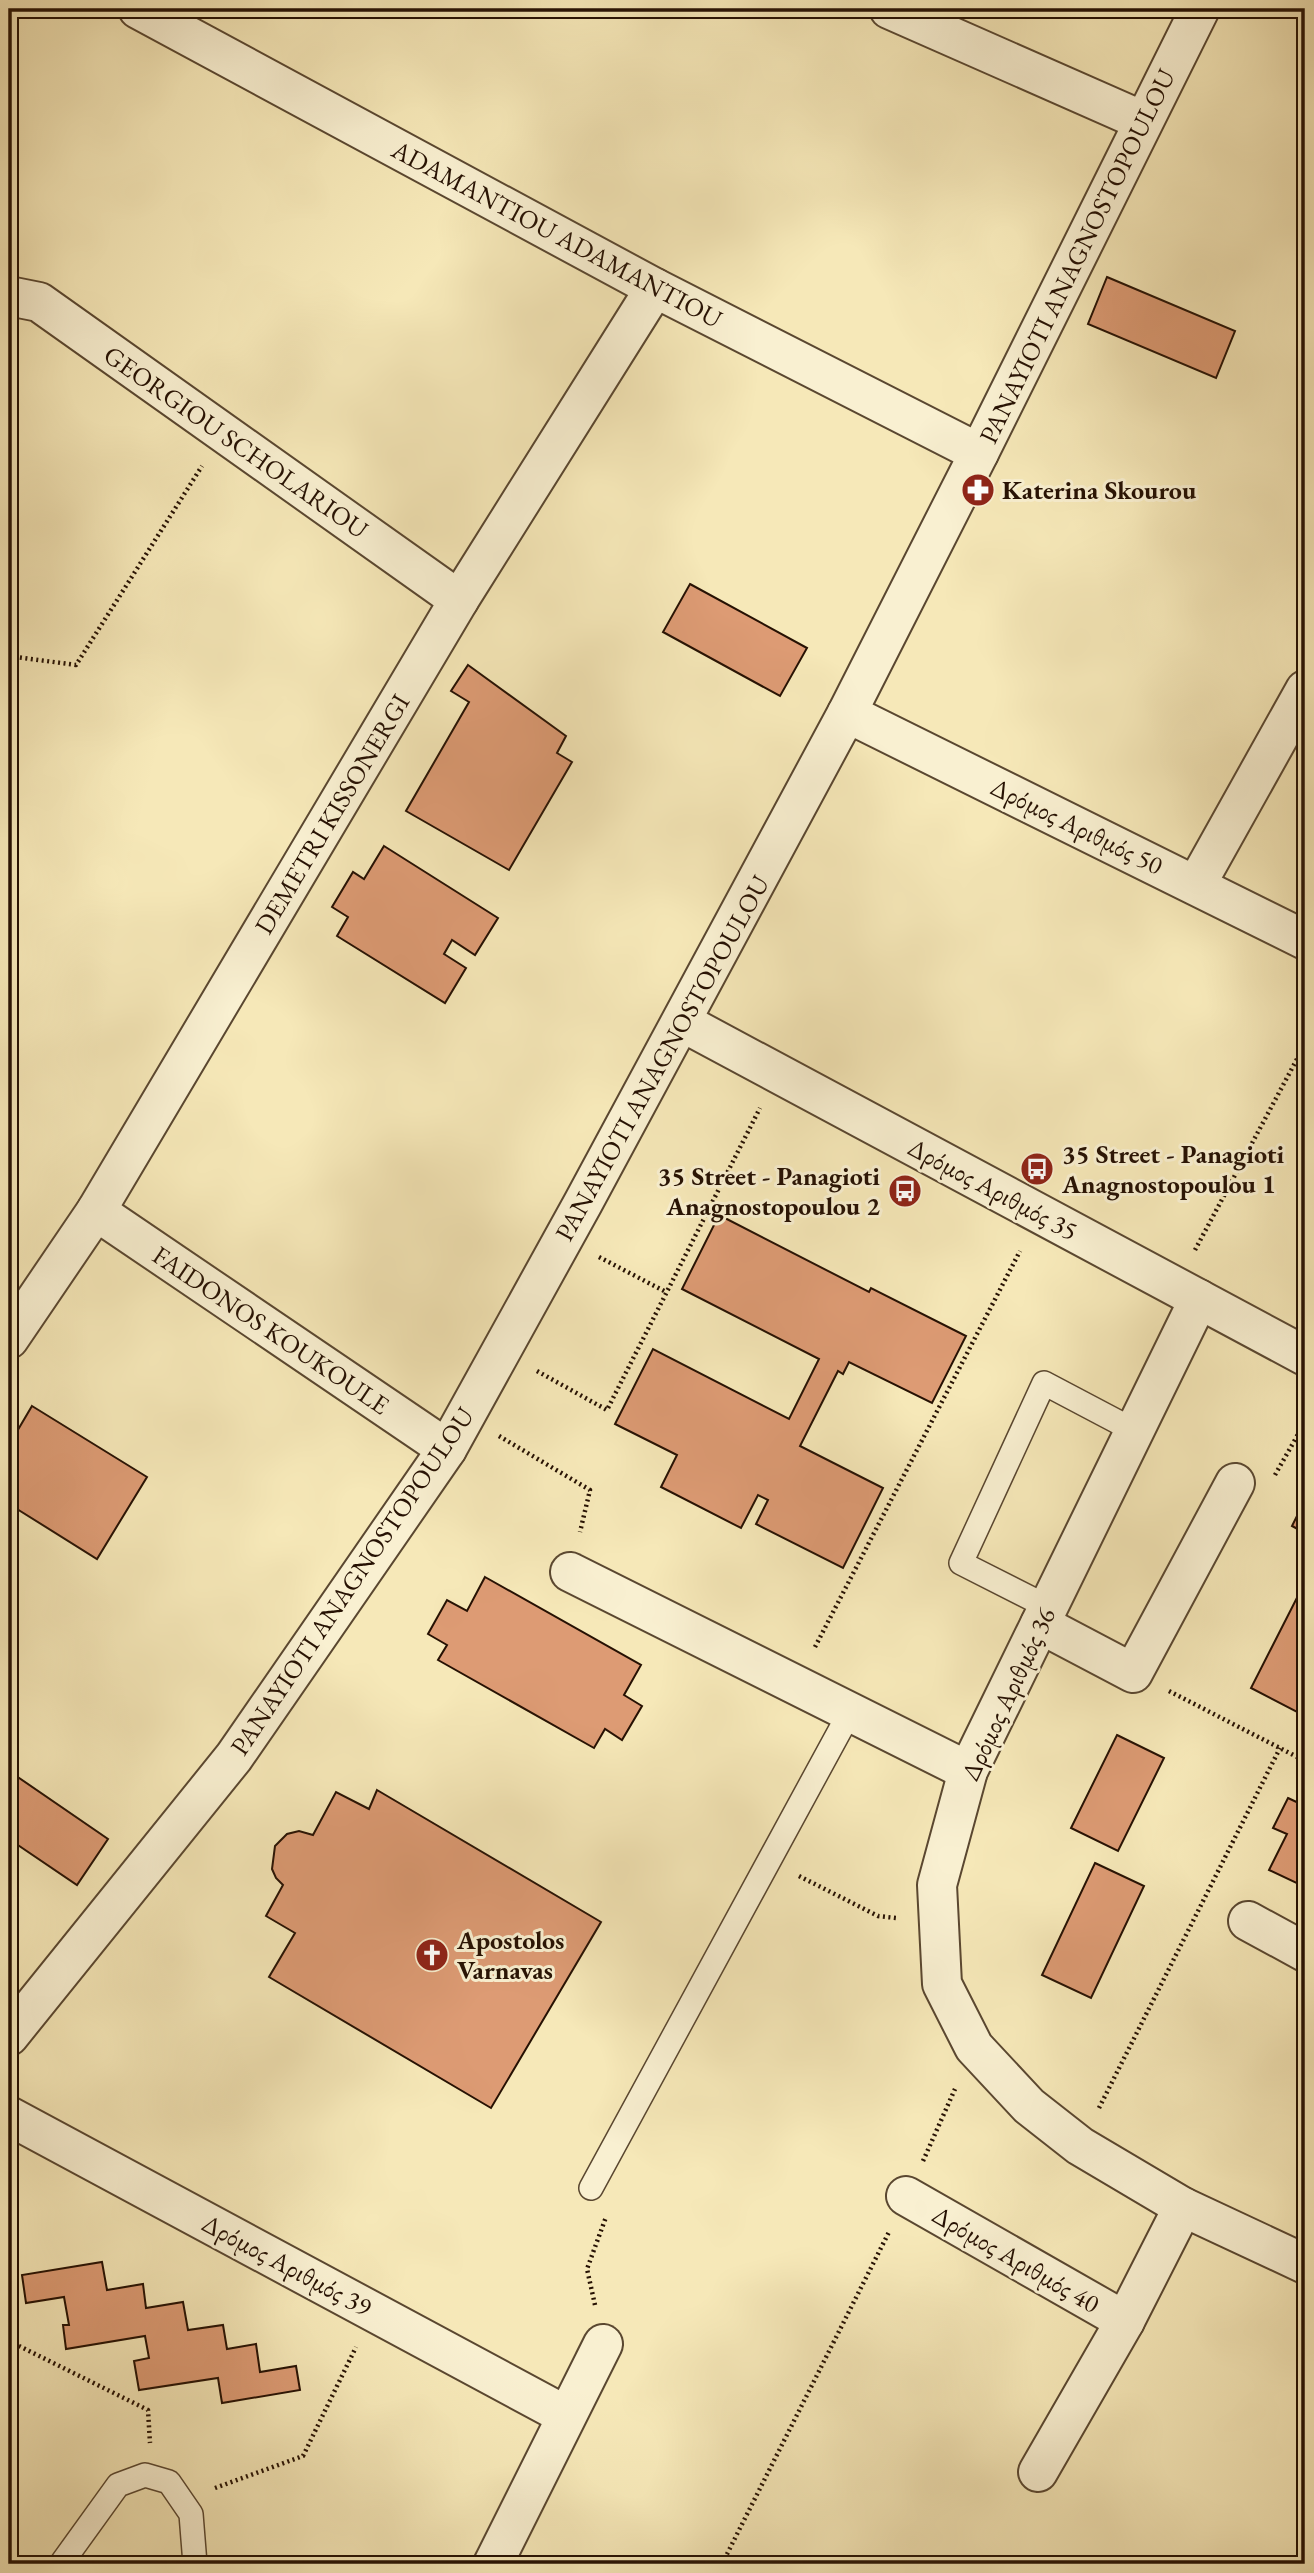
<svg xmlns="http://www.w3.org/2000/svg" width="1314" height="2573" viewBox="0 0 1314 2573" font-family="'EB Garamond',serif">
	<rect width="100%" height="100%" fill="#f6e8b8"/>
	<filter id="stains"><feTurbulence type="fractalNoise" baseFrequency=".00286" numOctaves="4"/><feColorMatrix values="0 0 0 0 .2 0 0 0 0 .09 0 0 0 0 .02 0 0 0 .5 -.17"/></filter>
	<radialGradient id="worn" r=".72"><stop offset=".6" stop-color="#630" stop-opacity="0"/><stop offset="1" stop-color="#630" stop-opacity=".3"/></radialGradient>
	<!-- building -->
	<g fill="#dd9b74" stroke="#261103" stroke-width="2">
		<path d="M1107 277 1235 331 1216 378 1088 324Z"/>
		<path d="M690 584 807 648 780 696 663 632Z"/>
		<path d="M468 665 566 736 557 753 572 762 509 870 406 811 469 702 451 691Z"/>
		<path d="M384 846 498 918 475 955 452 940 444 954 466 968 445 1003 337 936 348 917 332 907 353 872 364 879Z"/>
		<path d="M719 1215 869 1292 871 1288 966 1336 932 1403 849 1362 843 1374 838 1371 800 1446 883 1488 843 1568 756 1524 768 1500 758 1495 741 1528 661 1487 677 1455 615 1424 653 1349 789 1419 819 1359 682 1289Z"/>
		<path d="M32 1406 147 1477 97 1559 9 1504V1445Z"/>
		<path d="M1305 1500V1533L1292 1526Z"/>
		<path d="M485 1577 641 1665 624 1695 642 1706 622 1740 605 1729 594 1748 438 1660 447 1645 428 1634 447 1600 467 1611Z"/>
		<path d="M1305 1582V1702L1299 1713 1251 1688Z"/>
		<path d="M1117 1735 1164 1758 1118 1851 1071 1828Z"/>
		<path d="M9 1771 108 1839 77 1885 9 1839Z"/>
		<path d="M377 1790 601 1922 491 2108 269 1977 295 1933 266 1916 283 1885 276 1878 272 1869 275 1846 287 1834 299 1831 313 1835 336 1792 369 1809Z"/>
		<path d="M1288 1798 1305 1806V1887L1269 1870 1287 1834 1273 1828Z"/>
		<path d="M1095 1863 1144 1886 1091 1998 1042 1975Z"/>
		<path d="M102 2262 107 2290 143 2284 146 2308 183 2302 188 2330 223 2325 227 2349 256 2344 260 2372 296 2366 300 2390 222 2403 218 2378 139 2390 134 2361 149 2358 145 2336 66 2349 63 2325H69L64 2297 26 2303 22 2275Z"/>
	</g>
	<g fill="none" stroke-linecap="round" stroke-linejoin="round">
		<defs>
			<g id="lane">
				<path d="M1048 1607 961 1563 1044 1383 1135 1431"/>
				<path d="M591 2188 850 1712"/>
				<path d="M61 2564 118 2485 145 2475 169 2482 191 2514 195 2564"/>
			</g>
			<g id="street">
				<path d="M138 9 655 288 979 453"/>
				<path d="M889 9 1143 121"/>
				<path d="M9 296 39 302 459 600"/>
				<path d="M847 713 1305 940"/>
				<path d="M1196 885 1305 690"/>
				<path d="M682 1022 1305 1356"/>
				<path d="M96 1211 447 1449"/>
				<path d="M1199 1299 968 1771 937 1885 942 1984 974 2047 1029 2106 1080 2146 1183 2207 1305 2264"/>
				<path d="M9 1339 96 1211 459 600 655 288"/>
				<path d="M570 1572 968 1771"/>
				<path d="M1040 1624 1133 1673 1235 1483"/>
				<path d="M1248 1921 1305 1952"/>
				<path d="M9 2036 234 1757 447 1449 583 1203 847 713 979 453 1200 9"/>
				<path d="M9 2116 565 2415"/>
				<path d="M906 2196 1125 2321"/>
				<path d="M1038 2472 1125 2321 1183 2207"/>
				<path d="M493 2564 603 2344"/>
			</g>
		</defs>
		<!-- lane casing -->
		<use href="#lane" stroke="#5a4730" stroke-width="26"/>
		<!-- street casing -->
		<use href="#street" stroke="#5a4730" stroke-width="42"/>
		<!-- path -->
		<g stroke="#261103" stroke-width="4.5" stroke-dasharray="2 3.5" stroke-linecap="butt">
			<path d="M9 656 76 665 202 466"/>
			<path d="M1195 1250 1305 1044"/>
			<path d="M599 1257 666 1292"/>
			<path d="M537 1371 607 1410 760 1108"/>
			<path d="M499 1436 590 1490 580 1532"/>
			<path d="M1275 1475 1305 1422"/>
			<path d="M815 1647 1020 1251"/>
			<path d="M1169 1691 1305 1761"/>
			<path d="M799 1876 878 1916 896 1918"/>
			<path d="M1099 2108 1280 1748"/>
			<path d="M923 2161 955 2089"/>
			<path d="M595 2305 587 2269 606 2217"/>
			<path d="M9 2341 148 2410 150 2443"/>
			<path d="M215 2488 303 2456 356 2347"/>
			<path d="M722 2564 889 2232"/>
		</g>
		<!-- lane -->
		<use href="#lane" stroke="#f9f0d1" stroke-width="23"/>
		<!-- street -->
		<use href="#street" stroke="#f9f0d1" stroke-width="38"/>
	</g>
	<!-- icons -->
	<defs>
		<symbol id="pharmacy-disc" viewBox="-11 -11 22 22"><circle r="9.5" fill="#8f2418" stroke="#f9f0d1"/><path d="M-2-6h4v4h4v4h-4v4h-4v-4h-4v-4h4Z" fill="#fff"/></symbol>
		<symbol id="bus-disc" viewBox="-11 -11 22 22"><circle r="9.5" fill="#8f2418" stroke="#f9f0d1"/><path d="M-5-6H5V4H4V6H2V4H-2V6H-4V4H-5ZM-3.5-4V0h7V-4ZM-3.5 1.2v1.5H-2V1.2ZM2 1.2v1.5H3.5V1.2Z" fill="#fff"/></symbol>
		<symbol id="church-disc" viewBox="-11 -11 22 22"><circle r="9.5" fill="#8f2418" stroke="#f9f0d1"/><path d="M-1.2-6h2.4v3.5h3.3v2.4h-3.3V6h-2.4V-.1h-3.3v-2.4h3.3Z" fill="#fff"/></symbol>
	</defs>
	<g fill-rule="evenodd">
		<use href="#pharmacy-disc" x="959" y="471" width="38" height="38"/>
		<use href="#bus-disc" x="1018" y="1150" width="38" height="38"/>
		<use href="#bus-disc" x="886" y="1172" width="38" height="38"/>
		<use href="#church-disc" x="413" y="1936" width="38" height="38"/>
	</g>
	<g text-anchor="middle" stroke-width="6" stroke-linejoin="round" paint-order="stroke">
		<!-- street labels -->
		<g font-size="26" fill="#261103" stroke="#f9f0d1">
			<text transform="translate(557 234) rotate(28)" y="9">ADAMANTIOU ADAMANTIOU</text>
			<text transform="translate(1077 256) rotate(-64)" y="9">PANAYIOTI ANAGNOSTOPOULOU</text>
			<text transform="translate(236 442) rotate(35)" y="9">GEORGIOU SCHOLARIOU</text>
			<text transform="translate(332 814) rotate(-59)" y="9">DEMETRI KISSONERGI</text>
			<text transform="translate(1077 826) rotate(26)" y="9">Δρόμος Αριθμός 50</text>
			<text transform="translate(662 1058) rotate(-61)" y="9">PANAYIOTI ANAGNOSTOPOULOU</text>
			<text transform="translate(993 1189) rotate(28)" y="9">Δρόμος Αριθμός 35</text>
			<text transform="translate(271 1330) rotate(34)" y="9">FAIDONOS KOUKOULE</text>
			<text transform="translate(352 1581) rotate(-56)" y="9">PANAYIOTI ANAGNOSTOPOULOU</text>
			<text transform="translate(1008 1694) rotate(-65)" y="9">Δρόμος Αριθμός 36</text>
			<text transform="translate(1016 2259) rotate(30)" y="9">Δρόμος Αριθμός 40</text>
			<text transform="translate(287 2265) rotate(28)" y="9">Δρόμος Αριθμός 39</text>
		</g>
		<!-- poi labels -->
		<g font-size="26" font-weight="bold" fill="#261103" stroke="#f9f0d1" text-anchor="start">
			<text x="1002" y="499">Katerina Skourou</text>
			<text x="1062" y="1163">35 Street - Panagioti<tspan x="1062" dy="30">Anagnostopoulou 1</tspan></text>
			<text x="880" y="1185" text-anchor="end">35 Street - Panagioti<tspan x="880" dy="30">Anagnostopoulou 2</tspan></text>
			<text x="457" y="1949">Apostolos<tspan x="457" dy="30">Varnavas</tspan></text>
		</g>
	</g>
	<!-- margin -->
	<rect width="1314" height="2573" fill="none" stroke="#f6e8b8" stroke-width="35"/>
	<rect x="10" y="10" width="1293" height="2552" fill="none" stroke="#261103" stroke-width="3.5"/>
	<rect x="18" y="18" width="1279" height="2538" fill="none" stroke="#261103" stroke-width="2"/>
	<rect width="100%" height="100%" filter="url(#stains)"/>
	<rect width="100%" height="100%" fill="url(#worn)"/>
</svg>
